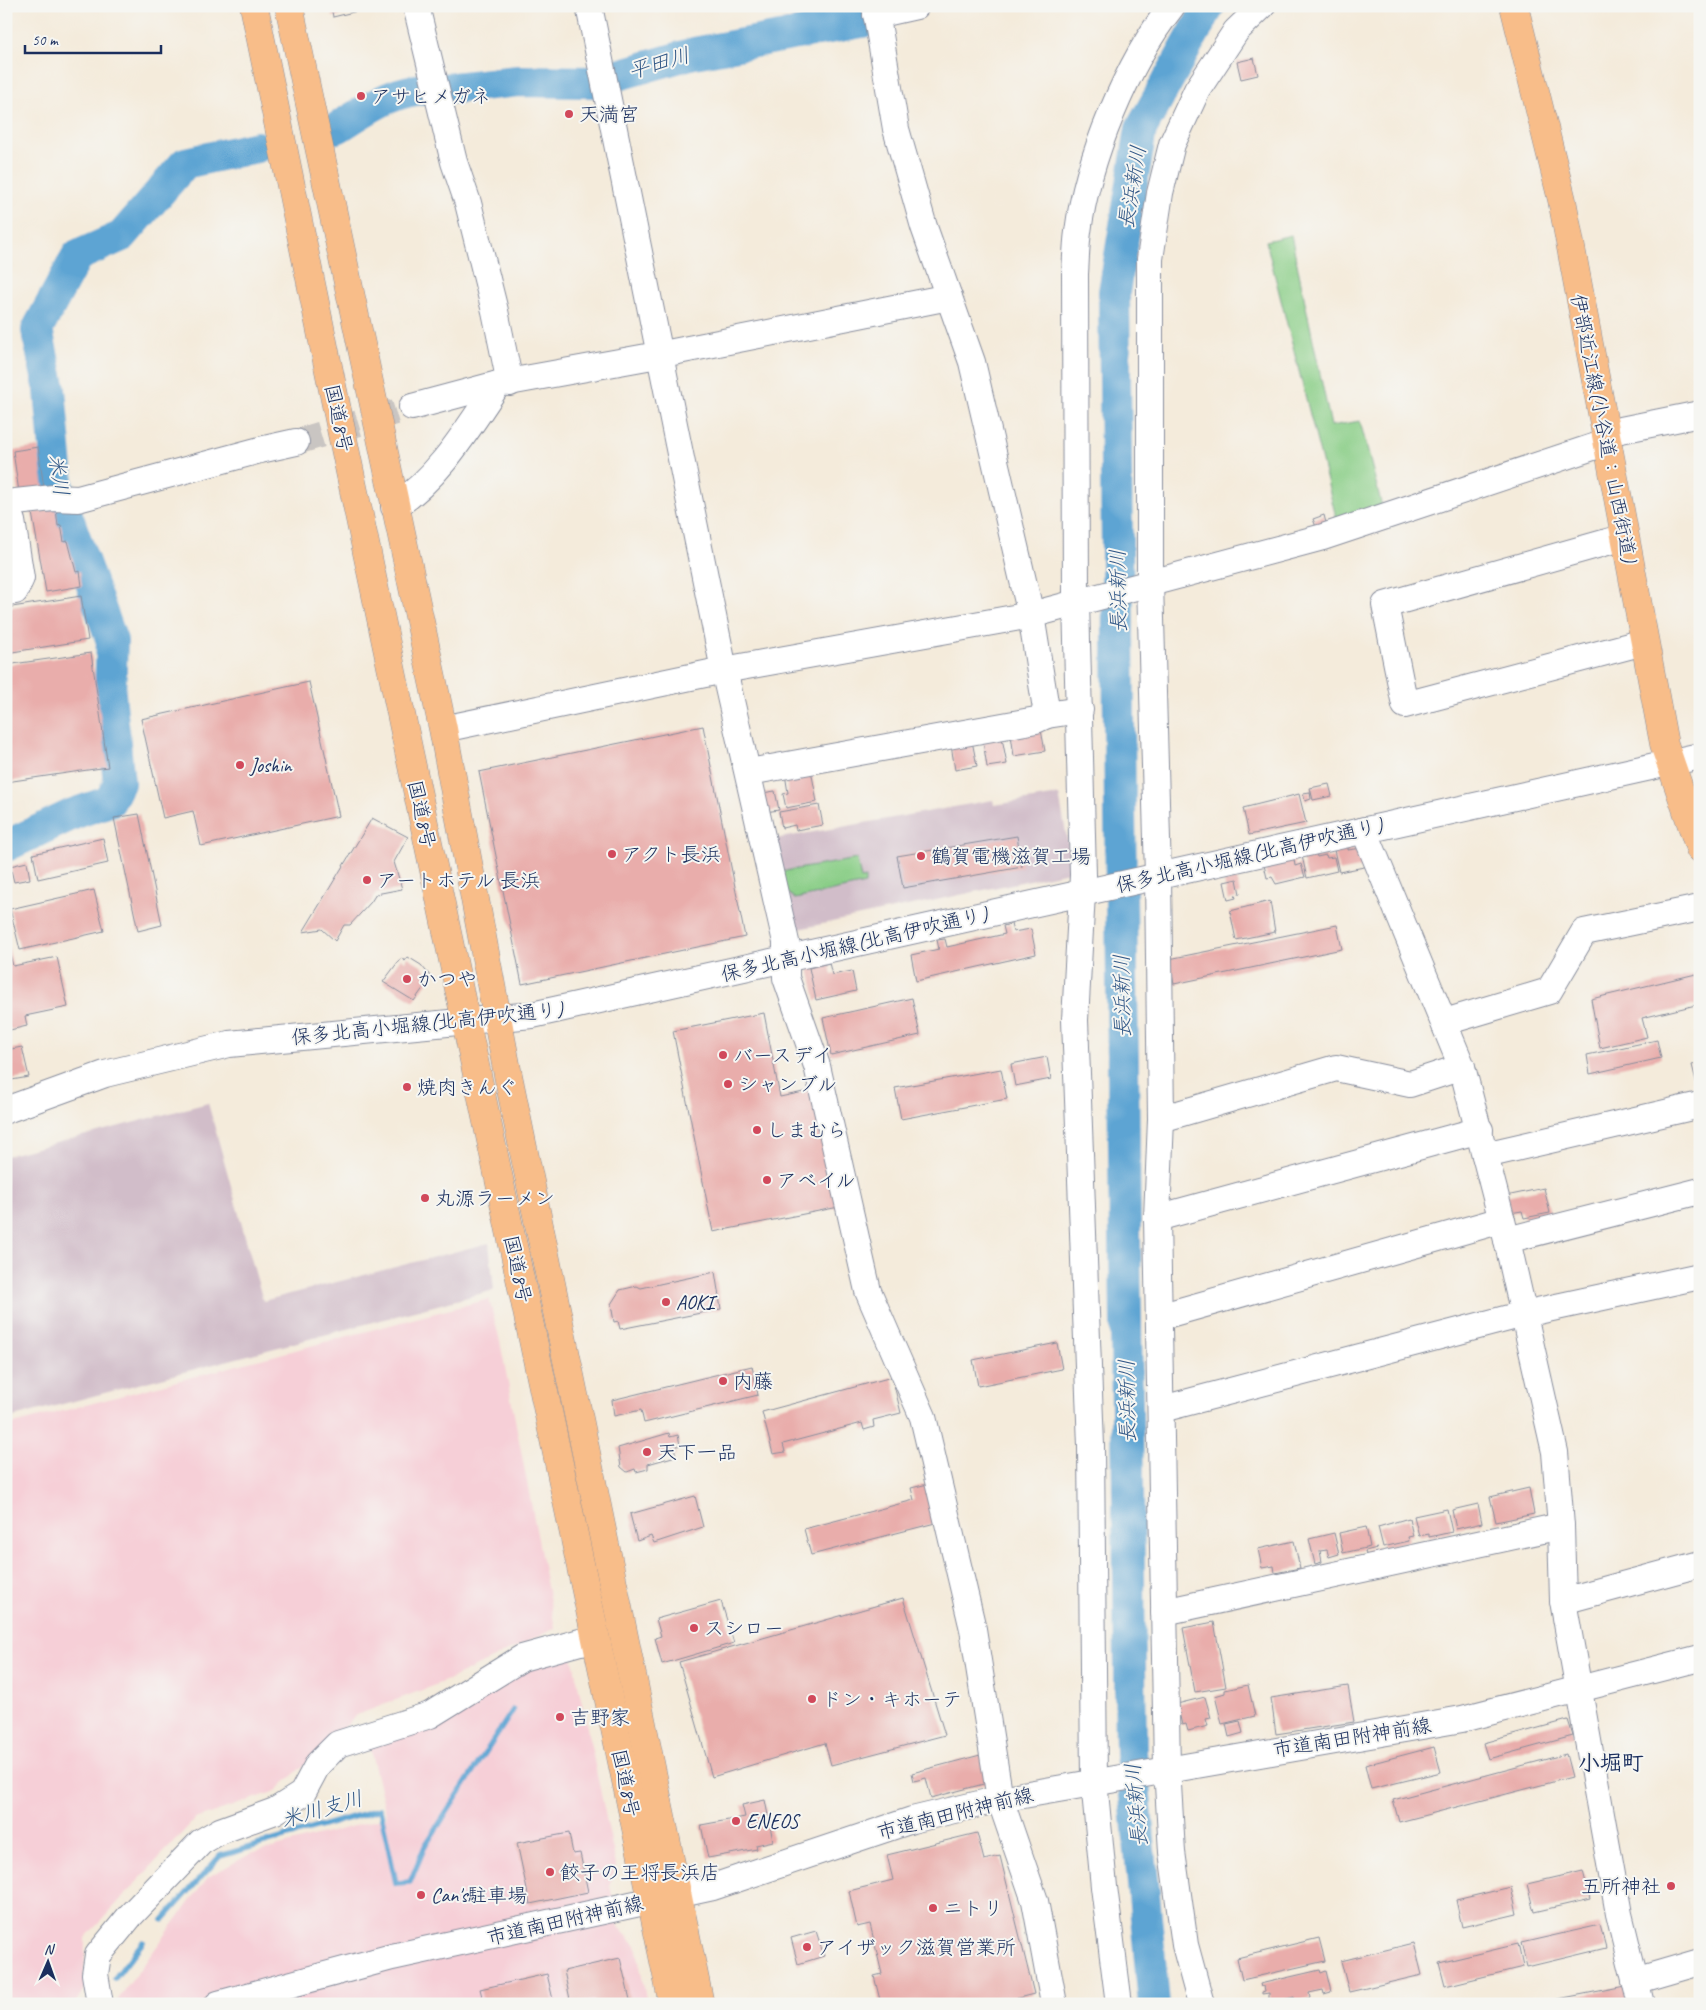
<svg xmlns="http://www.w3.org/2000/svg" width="1706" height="2010" viewBox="0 0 1706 2010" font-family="Caveat,'Klee One',sans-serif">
	<rect width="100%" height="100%" fill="#f6f6f2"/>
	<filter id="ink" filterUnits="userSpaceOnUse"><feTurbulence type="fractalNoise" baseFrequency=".02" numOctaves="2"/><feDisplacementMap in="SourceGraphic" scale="10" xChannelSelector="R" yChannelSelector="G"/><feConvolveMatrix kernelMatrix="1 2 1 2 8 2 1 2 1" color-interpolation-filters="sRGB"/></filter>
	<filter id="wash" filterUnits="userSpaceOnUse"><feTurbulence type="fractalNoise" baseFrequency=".0096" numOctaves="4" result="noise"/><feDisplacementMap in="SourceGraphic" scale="20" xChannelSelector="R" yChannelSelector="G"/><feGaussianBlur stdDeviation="1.12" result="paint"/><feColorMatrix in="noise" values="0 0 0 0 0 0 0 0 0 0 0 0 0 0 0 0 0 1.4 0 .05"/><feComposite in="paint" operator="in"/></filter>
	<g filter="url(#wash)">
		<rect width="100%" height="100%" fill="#f4ebdb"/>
		<!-- built -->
		<g fill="#f6cfd7">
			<path d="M489 1299 500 1341 555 1628 448 1680 357 1715 276 1791 195 1819 85 1938 84 1991 73 2004H6V1426Z"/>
			<path d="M572 1656 616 1865 610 1886 619 1928 636 1945 647 2004H118L117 2001 130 1983 208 1877 250 1854 387 1817 369 1745 439 1727 493 1688 532 1667Z"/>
		</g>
		<!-- industrial -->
		<g fill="#d1bdc9">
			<path d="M1059 795 1073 871 789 931 769 840 993 800 994 805Z"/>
			<path d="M208 1103 263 1301 489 1243 494 1290 6 1419V1156Z"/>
		</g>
		<!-- green -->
		<g fill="#8ace87" stroke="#527e72">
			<path d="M1291 235 1331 426 1360 421 1382 506 1337 521 1266 241Z"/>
			<path d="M857 859 861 879 865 878V884L795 899 783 889 779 872Z"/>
		</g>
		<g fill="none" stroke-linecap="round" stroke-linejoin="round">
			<!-- stream -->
			<g stroke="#5da4d3" stroke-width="5.5">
				<path d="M163 1920 220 1856 380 1809 396 1883 410 1882 425 1846 513 1710"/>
				<path d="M115 1978 143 1942"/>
			</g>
			<!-- river -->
			<g stroke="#5da4d3" stroke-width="32">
				<path d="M444 89 518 81 594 82 694 53 872 20"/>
				<path d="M337 128C366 110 396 87 432 89"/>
				<path d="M6 846 73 814 110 801 119 783 110 694 112 641 59 493 50 390 37 330 77 256 122 236 185 163 257 147"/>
				<path d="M1154 2004 1131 1752 1114 292 1141 129 1209 6"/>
			</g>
		</g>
		<g id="blocks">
			<!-- building -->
			<g fill="#e9adab">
				<path d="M331 6H374V7L333 17Z"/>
				<path d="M1254 58 1258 75 1241 79 1237 62Z"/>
				<path d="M38 447 45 495 20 499 13 451Z"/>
				<path d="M56 509 58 526 61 525 64 542 68 541 76 572 80 571 82 586 46 592 32 513Z"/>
				<path d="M1324 515 1326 523 1316 527 1313 519Z"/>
				<path d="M81 596 88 640 6 653V608Z"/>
				<path d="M91 653 108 767 6 782V665Z"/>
				<path d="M309 682 339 816 201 846 193 811 163 818 141 719Z"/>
				<path d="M703 726 745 937 522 984 479 772Z"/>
				<path d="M1041 730 1045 751 1014 756 1011 735Z"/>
				<path d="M1002 738 1007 764 987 767 983 741Z"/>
				<path d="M972 741 977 766 955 770 951 745Z"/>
				<path d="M811 770 817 802 786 808 783 794 788 793 785 774Z"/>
				<path d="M1329 784 1332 796 1313 800 1310 788Z"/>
				<path d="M775 791 779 810 765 812 762 793Z"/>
				<path d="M1310 792 1311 799 1305 801 1303 793Z"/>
				<path d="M1299 794 1306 823 1249 835 1243 808Z"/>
				<path d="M819 805 823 825 796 830 795 825 782 828 779 812Z"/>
				<path d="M139 814 162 925 138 931 114 818Z"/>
				<path d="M372 818 408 837 394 862 402 889 376 894 371 902 350 925H344L335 941 322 929 303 932Z"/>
				<path d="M1017 836 1022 867 903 888 897 856Z"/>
				<path d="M103 838 108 863 38 879 33 854Z"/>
				<path d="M1348 846V850L1362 848 1369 866 1339 872 1334 850Z"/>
				<path d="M1316 853 1317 857 1326 855 1327 858 1334 857 1337 871 1307 878 1302 856Z"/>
				<path d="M1294 859 1295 866 1301 864 1305 877 1276 884 1272 877 1267 878 1264 865Z"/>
				<path d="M27 862 30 879 14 882 10 866Z"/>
				<path d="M1237 879 1240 894 1235 895 1236 898 1228 900 1224 882Z"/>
				<path d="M94 890 104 931 20 950 10 909Z"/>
				<path d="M1270 901 1275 932 1236 940 1230 911Z"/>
				<path d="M1011 924 1013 932 1031 929 1036 954 916 981 911 955 939 949 937 940 945 939 947 947 1005 934 1003 926Z"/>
				<path d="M1337 925 1342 949 1174 984 1169 959Z"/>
				<path d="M6 940 13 966 57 957 68 1007 25 1016 27 1026 10 1030 6 1021Z"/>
				<path d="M408 957 421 965 431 977 414 1001 383 982 401 958 405 961Z"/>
				<path d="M829 963 832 975 852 971 856 991 816 1000 809 968Z"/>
				<path d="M1696 974 1700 990V1004L1642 1018 1647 1037 1600 1048 1591 999Z"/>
				<path d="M912 998 920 1035 831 1055 823 1018Z"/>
				<path d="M764 1013 780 1097 813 1090 839 1207 713 1232 673 1031Z"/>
				<path d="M1657 1040 1661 1058 1590 1074 1587 1055Z"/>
				<path d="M22 1047 29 1077 6 1081V1050Z"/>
				<path d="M1047 1057 1051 1079 1015 1086 1011 1064Z"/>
				<path d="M1700 1063V1093H1699L1692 1065Z"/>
				<path d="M1001 1069 1007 1099 901 1119 895 1088Z"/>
				<path d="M1544 1188 1550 1213 1524 1218 1522 1211 1510 1213 1506 1196Z"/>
				<path d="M715 1272 721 1309 620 1329 618 1321 614 1322 611 1304 620 1290 637 1286 641 1288Z"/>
				<path d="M1057 1343 1062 1369 978 1386 973 1360Z"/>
				<path d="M752 1366 758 1395 644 1423 641 1410 614 1416 612 1400Z"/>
				<path d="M892 1377 901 1413 873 1420 874 1427 864 1430 862 1423 783 1444 785 1452 773 1454 762 1412Z"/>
				<path d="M669 1433 670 1437 678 1435 680 1445 674 1447 676 1456 648 1464V1469L636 1472 635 1469 627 1472 621 1467 618 1448Z"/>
				<path d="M932 1483 943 1521 811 1555 804 1529 914 1500 911 1488Z"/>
				<path d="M1529 1488 1534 1514 1496 1522 1490 1497Z"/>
				<path d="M695 1496 703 1527 654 1543 651 1536 637 1541 630 1514Z"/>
				<path d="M1478 1504 1482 1523 1456 1529 1452 1510Z"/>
				<path d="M1447 1509 1452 1532 1429 1537V1534L1419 1536 1414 1516Z"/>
				<path d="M1409 1518 1413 1536 1408 1537 1409 1541 1383 1547 1378 1527Z"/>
				<path d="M1366 1527 1370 1547 1343 1553 1339 1533Z"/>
				<path d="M1334 1533 1339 1554 1329 1557 1327 1550 1320 1551 1322 1562 1315 1564 1309 1539Z"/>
				<path d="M1294 1541 1300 1568 1275 1573 1274 1566 1262 1568 1258 1549Z"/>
				<path d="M1377 1548 1379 1556 1367 1558 1365 1551Z"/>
				<path d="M903 1598 945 1735 831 1765 825 1743 712 1777 679 1662Z"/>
				<path d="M721 1601 734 1643 662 1664 655 1638 661 1636 656 1619Z"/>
				<path d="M1214 1622 1226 1687 1195 1692 1183 1628Z"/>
				<path d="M1248 1685 1255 1716 1222 1724 1215 1696 1225 1693V1690Z"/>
				<path d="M1348 1686 1354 1722 1276 1734 1271 1698Z"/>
				<path d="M1205 1697 1211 1718 1206 1719 1208 1726 1188 1731 1186 1724 1182 1725 1177 1704Z"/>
				<path d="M1568 1720 1573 1736 1488 1759 1483 1743Z"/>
				<path d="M1240 1721 1243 1733 1229 1737 1226 1724Z"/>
				<path d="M1434 1747 1441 1772 1371 1789 1365 1765Z"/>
				<path d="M984 1754 991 1782 931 1798 926 1778 914 1781 912 1773Z"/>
				<path d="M1566 1754 1572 1777 1399 1822 1393 1800Z"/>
				<path d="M765 1800 773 1841 756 1845 757 1849 708 1858 701 1825 745 1817 742 1805Z"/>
				<path d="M569 1833 573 1854 580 1853 588 1892 530 1904 517 1843Z"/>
				<path d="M977 1833 984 1860 1000 1856 1034 1994 994 2004H881L874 1976 882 1974 870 1924 857 1927 849 1891 893 1880 887 1855Z"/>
				<path d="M1583 1871 1590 1899 1534 1912 1527 1884Z"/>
				<path d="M1511 1887 1517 1914 1462 1927 1456 1900Z"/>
				<path d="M1600 1925 1606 1948 1527 1967 1521 1943Z"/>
				<path d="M816 1931 824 1956 798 1964 791 1938Z"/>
				<path d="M1319 1938 1325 1961 1242 1980 1237 1958Z"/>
				<path d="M1414 1943 1422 1975 1349 1992 1341 1961Z"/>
				<path d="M1518 1944 1523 1967 1445 1986 1439 1963Z"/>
				<path d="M620 1958 631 2004H595L594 2000 571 2004 564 1971Z"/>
				<path d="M1320 1970 1321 1973 1326 1971 1331 1992 1324 1994 1323 1990 1309 1993 1310 1998 1295 2002 1294 1997 1279 2001 1280 2004H1269V1993L1262 1994V1992L1265 1991 1264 1986 1261 1987 1260 1984Z"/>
				<path d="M547 1974 554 2004H484L480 1989Z"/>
				<path d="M1630 1985 1633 2004H1548V2001Z"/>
			</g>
		</g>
	</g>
	<g filter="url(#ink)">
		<use href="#blocks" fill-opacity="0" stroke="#888d9c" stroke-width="1"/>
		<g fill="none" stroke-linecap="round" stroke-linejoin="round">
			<!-- minor-tunnel -->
			<path stroke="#c9c5c2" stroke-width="26" stroke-dasharray="26 13" stroke-linecap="butt" d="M296 442 412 407"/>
			<defs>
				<g id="minor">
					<path d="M416 6 454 162 468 203 495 311 510 383"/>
					<path d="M589 6 724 670 786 942V978L817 1066 868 1291 923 1417 973 1629 1000 1799 1035 1901 1054 2004"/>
					<path d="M875 6 896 129 924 227 972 362 1031 615 1047 715 1080 710"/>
					<path d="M876 15 916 6"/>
					<path d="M412 407 498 384"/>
					<path d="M1606 433 1700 414"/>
					<path d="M6 503 53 498 78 499 260 450 296 442"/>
					<path d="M394 507C439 478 468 428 498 384L658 355 949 297"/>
					<path d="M6 515 12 521 21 578 15 591 6 592"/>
					<path d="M1625 537 1385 605 1405 705 1644 642"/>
					<path d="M443 729 724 670 1031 615 1323 537 1608 442"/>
					<path d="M749 772 1036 720 1047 715"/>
					<path d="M1364 830 1462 1067 1507 1240 1555 1452 1561 1526 1563 1601 1619 1914 1641 2004"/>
					<path d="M1445 1022 1549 991 1584 932 1700 908"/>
					<path d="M6 1110 105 1074 229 1044 532 1015 1700 756"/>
					<path d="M1161 1119 1336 1068 1410 1084 1462 1067"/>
					<path d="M1485 1155 1700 1105"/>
					<path d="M1157 1218 1480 1130"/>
					<path d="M1507 1240 1700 1191"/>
					<path d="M1159 1317 1502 1220"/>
					<path d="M1162 1409 1524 1314 1700 1276"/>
					<path d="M1563 1601 1700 1564"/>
					<path d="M1164 1612 1561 1526"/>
					<path d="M1635 1981 1700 1962"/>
					<path d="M100 2004 95 1974 98 1955 130 1916 201 1842 220 1831 275 1811 302 1794 318 1764 338 1744 430 1715 522 1658 580 1642 596 1640"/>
					<path d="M218 2004 392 1957 713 1887 912 1820 1000 1799 1462 1719 1700 1658"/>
					<path d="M1119 2004 1104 1887 1094 1781 1091 1446 1075 1020 1083 875 1076 601 1075 274C1076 260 1076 246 1078 232 1087 160 1127 63 1172 6"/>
					<path d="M1201 2004 1185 1945 1172 1852 1167 1768 1157 1218 1161 1119 1158 876 1150 582V259L1160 193 1172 144 1197 90 1236 31 1262 6"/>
				</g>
				<path id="major" d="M1514 6 1562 200 1664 744 1700 849"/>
				<g id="highway">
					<path d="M254 6 343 439 673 2004"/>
					<path d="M289 6 443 729 508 1075 700 2004"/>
				</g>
			</defs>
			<!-- minor casing -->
			<use href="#minor" stroke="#888d9c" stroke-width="28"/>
			<!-- major casing -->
			<use href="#major" stroke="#888d9c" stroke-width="29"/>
			<!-- highway casing -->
			<use href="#highway" stroke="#888d9c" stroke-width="29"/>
			<!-- minor -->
			<use href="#minor" stroke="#fff" stroke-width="26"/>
			<!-- major -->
			<use href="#major" stroke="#f8bd89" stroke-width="28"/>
			<!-- highway -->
			<use href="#highway" stroke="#f8bd89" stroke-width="28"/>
		</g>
	</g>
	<!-- markers -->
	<g fill="#d1495b" stroke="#f6f6f2" stroke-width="2">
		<circle cx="361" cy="96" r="5"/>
		<circle cx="569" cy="114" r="5"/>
		<circle cx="240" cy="765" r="5"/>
		<circle cx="612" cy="854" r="5"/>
		<circle cx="921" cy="856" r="5"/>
		<circle cx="367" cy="880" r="5"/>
		<circle cx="407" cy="979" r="5"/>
		<circle cx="723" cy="1055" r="5"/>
		<circle cx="728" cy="1084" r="5"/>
		<circle cx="407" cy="1087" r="5"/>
		<circle cx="757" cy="1130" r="5"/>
		<circle cx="767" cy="1180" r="5"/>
		<circle cx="425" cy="1198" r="5"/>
		<circle cx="666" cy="1302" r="5"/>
		<circle cx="723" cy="1381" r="5"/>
		<circle cx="647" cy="1452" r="5"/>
		<circle cx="694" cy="1628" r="5"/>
		<circle cx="812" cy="1699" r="5"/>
		<circle cx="560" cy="1717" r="5"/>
		<circle cx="736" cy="1821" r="5"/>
		<circle cx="550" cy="1872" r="5"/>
		<circle cx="1671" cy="1886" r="5"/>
		<circle cx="421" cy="1895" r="5"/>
		<circle cx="933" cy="1908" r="5"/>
		<circle cx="807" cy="1947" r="5"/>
	</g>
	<g text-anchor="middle" stroke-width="4" stroke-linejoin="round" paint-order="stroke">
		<!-- poi labels -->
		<g font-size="20" fill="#1b2f5e" stroke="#f6f6f2" text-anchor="start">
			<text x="371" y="103">アサヒメガネ</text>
			<text x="579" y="121">天満宮</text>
			<text x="250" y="772">Joshin</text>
			<text x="622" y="861">アクト長浜</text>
			<text x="931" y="863">鶴賀電機滋賀工場</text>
			<text x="377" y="887">アートホテル 長浜</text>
			<text x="417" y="986">かつや</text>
			<text x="733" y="1062">バースデイ</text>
			<text x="738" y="1091">シャンブル</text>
			<text x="417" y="1094">焼肉きんぐ</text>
			<text x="767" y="1137">しまむら</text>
			<text x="777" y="1187">アベイル</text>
			<text x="435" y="1205">丸源ラーメン</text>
			<text x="676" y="1309">AOKI</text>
			<text x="733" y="1388">内藤</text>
			<text x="657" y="1459">天下一品</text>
			<text x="704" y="1635">スシロー</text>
			<text x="822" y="1706">ドン・キホーテ</text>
			<text x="570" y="1724">吉野家</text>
			<text x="746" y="1828">ENEOS</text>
			<text x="560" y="1879">餃子の王将長浜店</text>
			<text x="1661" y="1893" text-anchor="end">五所神社</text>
			<text x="431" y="1902">Can's駐車場</text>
			<text x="943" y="1915">ニトリ</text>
			<text x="817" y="1954">アイザック滋賀営業所</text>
		</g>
		<!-- street labels -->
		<g font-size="20" fill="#1b2f5e" stroke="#f6f6f2">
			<text transform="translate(339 418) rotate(78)" y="7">国道8号</text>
			<text transform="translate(1604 428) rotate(79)" y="7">伊部近江線(小谷道：山西街道)</text>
			<text transform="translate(422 814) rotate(78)" y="7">国道8号</text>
			<text transform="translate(1249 855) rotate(-13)" y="7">保多北高小堀線(北高伊吹通り)</text>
			<text transform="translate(854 944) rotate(-13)" y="7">保多北高小堀線(北高伊吹通り)</text>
			<text transform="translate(427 1023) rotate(-6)" y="7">保多北高小堀線(北高伊吹通り)</text>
			<text transform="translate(518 1269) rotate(78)" y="7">国道8号</text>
			<text transform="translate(1352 1737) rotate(-9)" y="7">市道南田附神前線</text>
			<text transform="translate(626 1783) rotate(78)" y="7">国道8号</text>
			<text transform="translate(955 1813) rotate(-14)" y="7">市道南田附神前線</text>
			<text transform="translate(565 1920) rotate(-13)" y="7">市道南田附神前線</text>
		</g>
		<!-- water labels -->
		<g font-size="21" font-style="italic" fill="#325887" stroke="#f6f6f2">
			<text transform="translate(659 63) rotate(-16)" y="7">平田川</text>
			<text transform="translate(1132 187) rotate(-81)" y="7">長浜新川</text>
			<text transform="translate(59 475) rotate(82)" y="7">米川</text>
			<text transform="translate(1118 591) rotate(-91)" y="7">長浜新川</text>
			<text transform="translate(1122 996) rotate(-91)" y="7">長浜新川</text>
			<text transform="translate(1127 1401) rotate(-91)" y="7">長浜新川</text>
			<text transform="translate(1136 1805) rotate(-95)" y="7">長浜新川</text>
			<text transform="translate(322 1809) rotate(-16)" y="7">米川支川</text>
		</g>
		<!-- quarter labels -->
		<g font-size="22" font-weight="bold" fill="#1b2f5e" stroke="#f6f6f2">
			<text x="1611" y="1770">小堀町</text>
		</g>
	</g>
	<!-- margin -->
	<rect width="1706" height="2010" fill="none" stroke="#f6f6f2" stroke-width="25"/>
	<!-- north arrow -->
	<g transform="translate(48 1962) rotate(2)" stroke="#f6f6f2" stroke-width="4" paint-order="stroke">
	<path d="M0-4L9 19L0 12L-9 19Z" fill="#1b2f5e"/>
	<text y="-8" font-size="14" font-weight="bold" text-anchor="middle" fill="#1b2f5e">N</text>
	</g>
	<!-- scale -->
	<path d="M25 45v8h136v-8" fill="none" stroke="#1b2f5e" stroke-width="2.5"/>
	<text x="32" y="45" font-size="15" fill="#1b2f5e" stroke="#f6f6f2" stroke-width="4" paint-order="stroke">50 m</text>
</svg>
